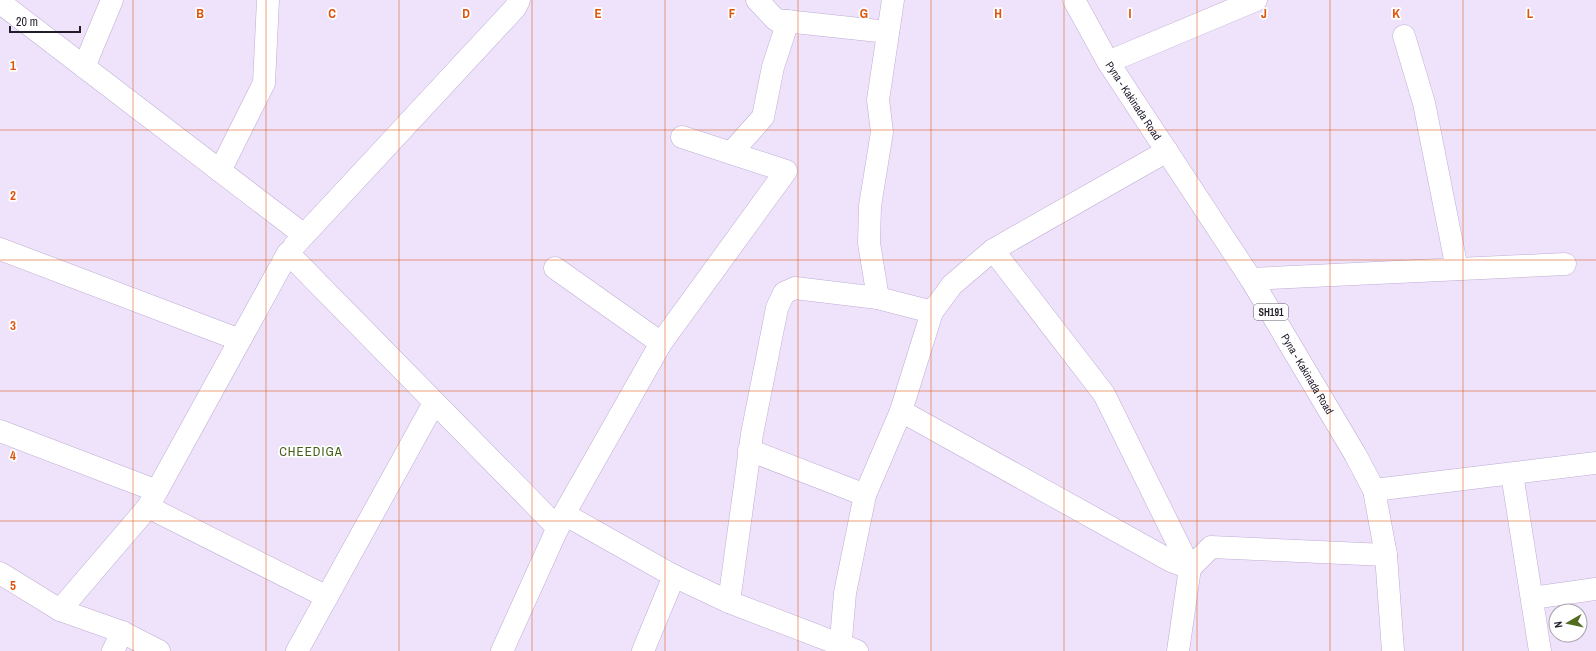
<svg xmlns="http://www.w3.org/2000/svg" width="1596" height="651" viewBox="0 0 1596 651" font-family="'Archivo Narrow',sans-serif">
	<rect width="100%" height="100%" fill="#eee3fb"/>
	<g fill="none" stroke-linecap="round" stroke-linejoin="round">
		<defs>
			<g id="minor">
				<path d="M757 0 776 20 888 32"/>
				<path d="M6 7 304 235"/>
				<path d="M1404 36 1424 103 1457 269"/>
				<path d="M1108 62 1256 0"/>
				<path d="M84 67 112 0"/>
				<path d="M731 153 763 117 773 67 788 21"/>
				<path d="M220 171 264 83 268 0"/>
				<path d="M294 246 515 8 519 0"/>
				<path d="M0 249 240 340"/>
				<path d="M993 250 1167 151"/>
				<path d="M555 268 661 343"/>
				<path d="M1251 279 1565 264"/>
				<path d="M878 298 869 243 870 206 882 132 878 100 893 0"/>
				<path d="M901 411 1171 561 1190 568 1178 651"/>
				<path d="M0 431 157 491"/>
				<path d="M749 450 865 495"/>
				<path d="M1512 474 1540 651"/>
				<path d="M1374 490 1596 463"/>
				<path d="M148 507 327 597"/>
				<path d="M564 514 661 343 786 171 682 137"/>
				<path d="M0 573 60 610 122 632 159 651"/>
				<path d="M1532 598 1596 589"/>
				<path d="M729 602 752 434 777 308 784 293 795 288 878 298 932 312"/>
				<path d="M60 610 148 507 288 253 558 528"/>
				<path d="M113 651 122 632"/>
				<path d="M297 651 434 403"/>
				<path d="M502 651 564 514 674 576 729 602 857 651"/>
				<path d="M643 651 674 576"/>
				<path d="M840 651 845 593 865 495 901 411 932 312 952 285 993 250 1104 394 1190 568 1211 547 1386 555"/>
			</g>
			<g id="major">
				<path id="s1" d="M1074 0 1108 62 1251 279 1355 454 1374 490 1386 555 1393 651"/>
			</g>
		</defs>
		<!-- minor casing -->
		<use href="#minor" stroke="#bfacd4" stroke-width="23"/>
		<!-- major casing -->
		<use href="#major" stroke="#bfacd4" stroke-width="23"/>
		<!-- minor -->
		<use href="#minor" stroke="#fff" stroke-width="22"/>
		<!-- major -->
		<use href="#major" stroke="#fff" stroke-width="22"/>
	</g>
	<!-- grid -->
	<path fill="none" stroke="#de560e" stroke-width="1" stroke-opacity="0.55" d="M133 0V651M266 0V651M399 0V651M532 0V651M665 0V651M798 0V651M931 0V651M1064 0V651M1197 0V651M1330 0V651M1463 0V651M0 130H1596M0 260H1596M0 391H1596M0 521H1596"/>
	<g text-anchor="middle" stroke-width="3.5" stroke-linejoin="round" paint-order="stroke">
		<!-- shield labels -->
		<rect fill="#fff" stroke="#645f6a" stroke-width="1" x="1254" y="304" width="34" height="16" rx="3"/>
		<g font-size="10" font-weight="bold" fill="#221b2a">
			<text x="1271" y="316">SH191</text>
		</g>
		<!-- street labels -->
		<g font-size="11" fill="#221b2a" stroke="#fff">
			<text dy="4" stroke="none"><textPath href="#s1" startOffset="117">Pyna - Kakinada Road</textPath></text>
			<text dy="4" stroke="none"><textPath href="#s1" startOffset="441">Pyna - Kakinada Road</textPath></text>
		</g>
		<!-- quarter labels -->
		<g font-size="13" letter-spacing="1" fill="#455e17" stroke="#fff">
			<text x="311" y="456">CHEEDIGA</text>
		</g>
	</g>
	<g font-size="13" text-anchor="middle" font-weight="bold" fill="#de560e" stroke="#fff" stroke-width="3.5" stroke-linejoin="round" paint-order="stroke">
		<text x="200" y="18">B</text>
		<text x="332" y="18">C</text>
		<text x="466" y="18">D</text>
		<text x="598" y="18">E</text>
		<text x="732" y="18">F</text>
		<text x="864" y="18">G</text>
		<text x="998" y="18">H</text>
		<text x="1130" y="18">I</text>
		<text x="1264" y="18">J</text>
		<text x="1396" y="18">K</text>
		<text x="1530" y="18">L</text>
		<text x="13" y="70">1</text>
		<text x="13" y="200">2</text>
		<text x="13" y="330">3</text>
		<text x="13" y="460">4</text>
		<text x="13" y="590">5</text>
	</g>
	<!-- north arrow -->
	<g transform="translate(1568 623) rotate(261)"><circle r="19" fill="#ffffff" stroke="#a7a4aa"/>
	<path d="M0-3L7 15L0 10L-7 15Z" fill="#516c1f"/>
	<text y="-6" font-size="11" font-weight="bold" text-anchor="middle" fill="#221b2a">N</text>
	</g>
	<!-- scale -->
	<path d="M10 26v6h70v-6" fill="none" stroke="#221b2a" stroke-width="2"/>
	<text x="16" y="26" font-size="12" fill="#221b2a" stroke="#ffffff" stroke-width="3" paint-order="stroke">20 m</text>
</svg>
